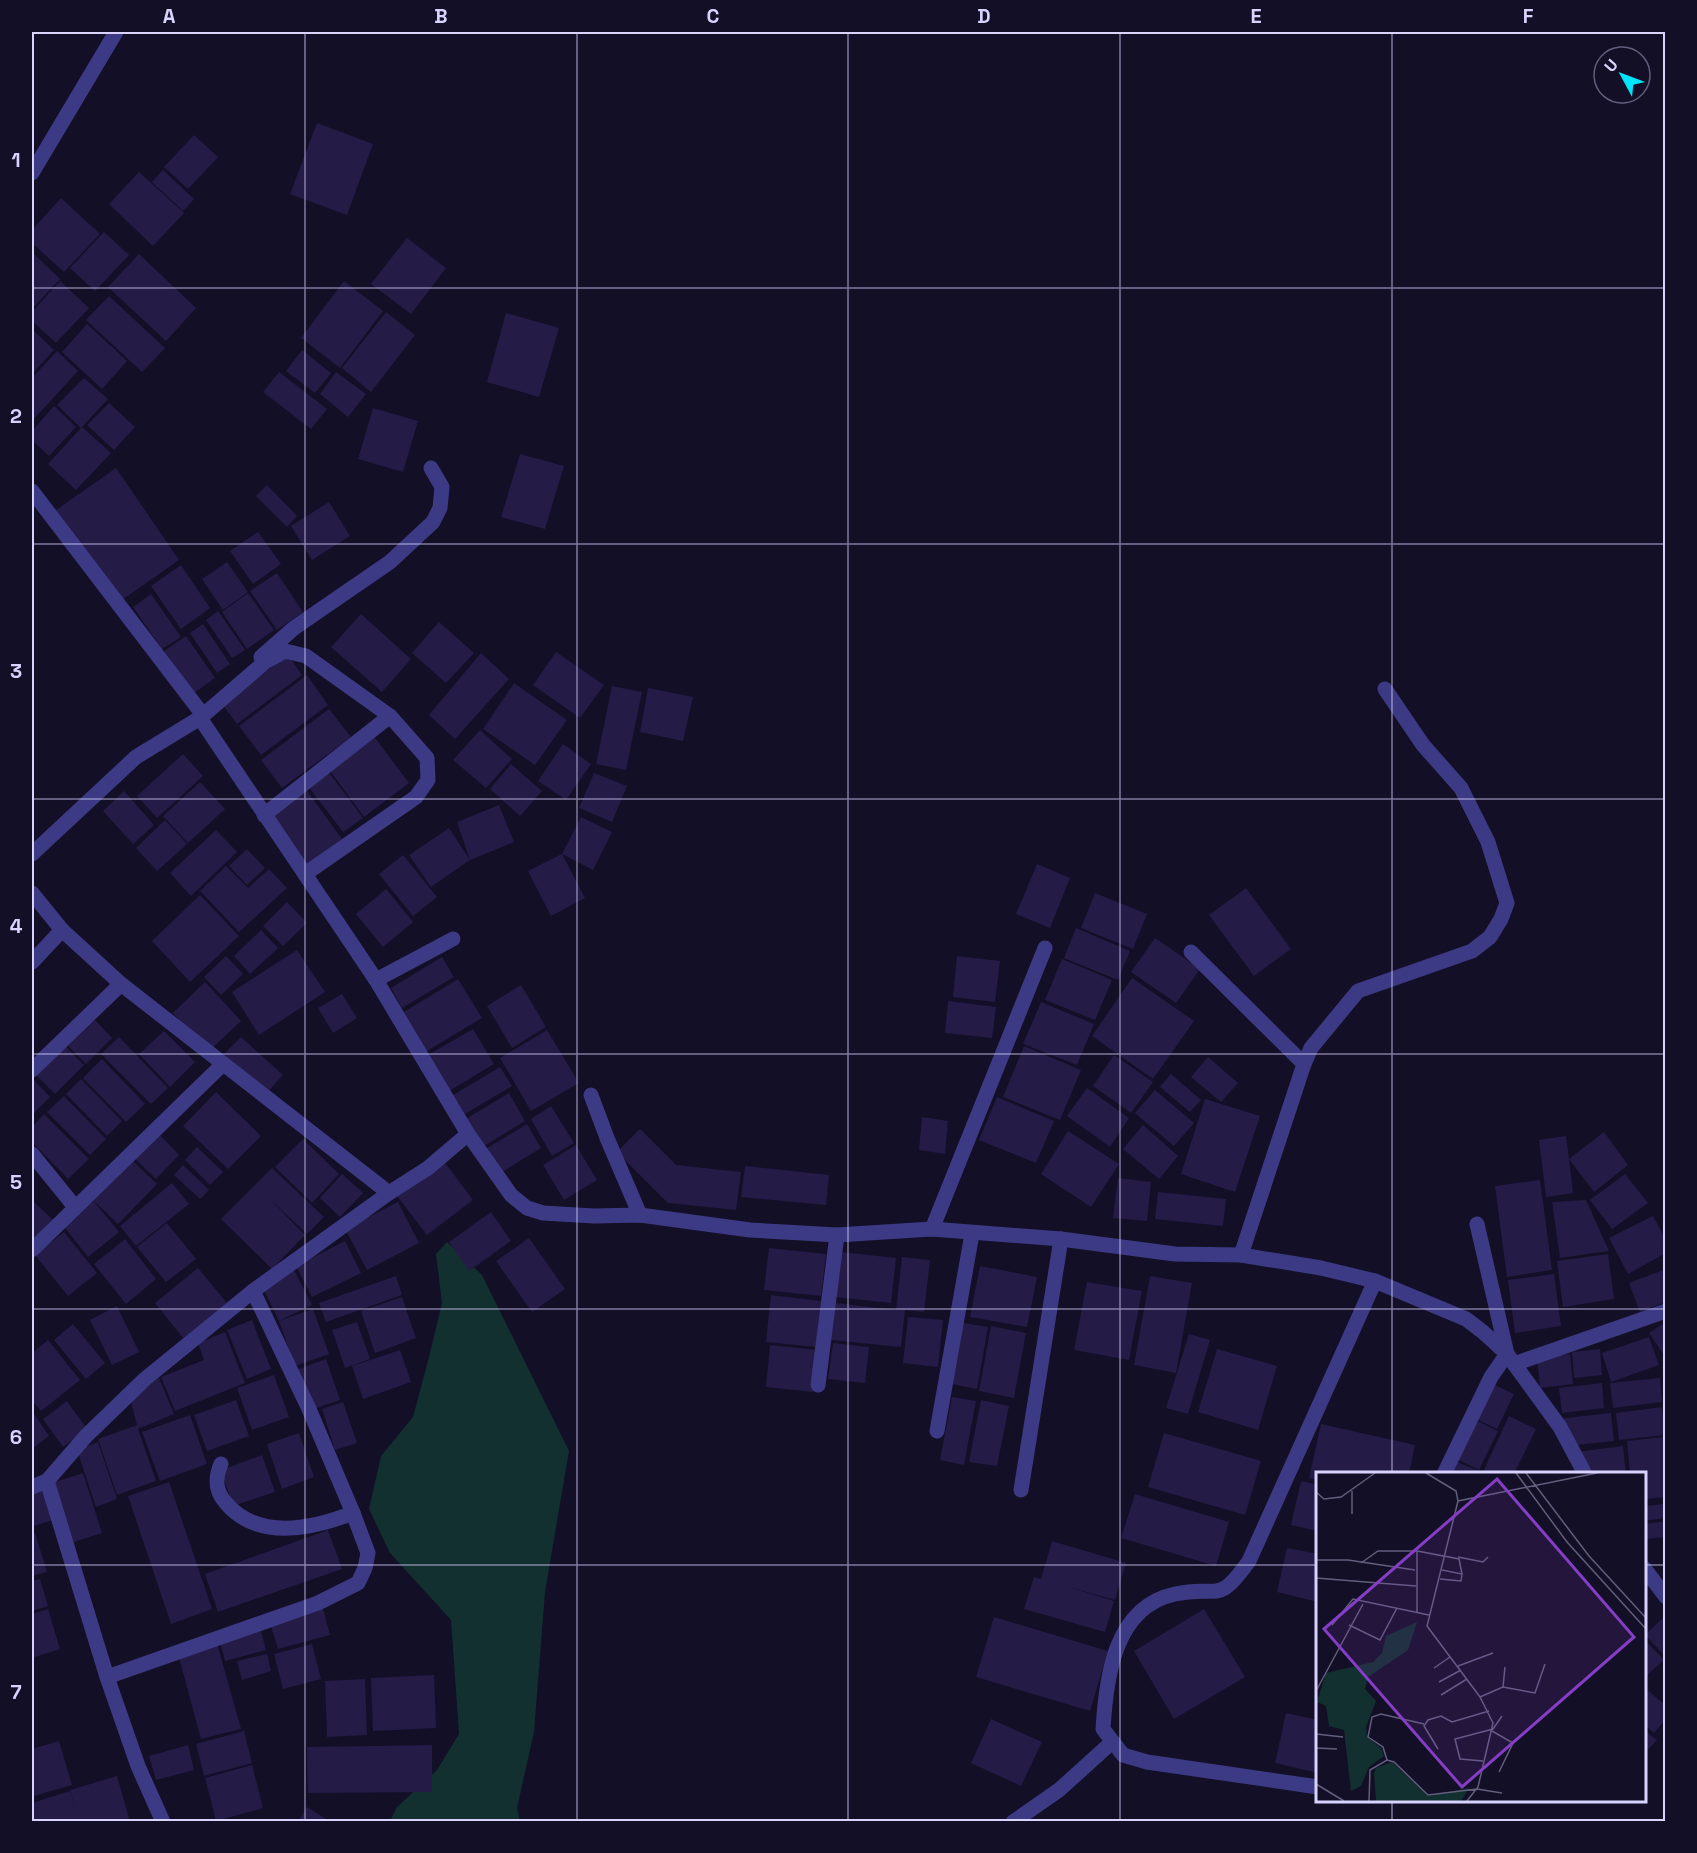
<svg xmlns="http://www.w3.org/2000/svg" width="1697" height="1853" viewBox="0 0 1697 1853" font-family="'Space Grotesk',sans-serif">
	<rect width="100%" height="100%" fill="#130f26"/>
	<!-- green -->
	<path fill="#12302f" d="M447 1242 482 1275 569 1451 545 1592 534 1732 517 1808 520 1821H390L397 1807 437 1770 459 1734 451 1620 390 1553 369 1509 381 1456 413 1417 429 1357 442 1303 436 1254Z"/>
	<!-- building -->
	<g fill="#241b47">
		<path d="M317 123 373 144 347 215 290 194Z"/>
		<path d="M194 135 218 157 188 189 164 167Z"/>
		<path d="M163 170 194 199 183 211 152 182Z"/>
		<path d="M139 172 184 213 153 246 109 204Z"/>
		<path d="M61 198 100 234 64 272 32 243V230Z"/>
		<path d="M104 232 129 255 95 291 70 268Z"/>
		<path d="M407 238 446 268 411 314 371 284Z"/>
		<path d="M32 252 60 279 32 309Z"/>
		<path d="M139 254 196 308 166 341 108 287Z"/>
		<path d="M60 281 89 308 56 343 32 321V312Z"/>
		<path d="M344 281 383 311 340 368 301 338Z"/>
		<path d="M109 296 165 348 142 372 86 320Z"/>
		<path d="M386 312 415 335 371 392 342 368Z"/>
		<path d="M506 313 559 328 539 397 487 382Z"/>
		<path d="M87 324 127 361 102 389 62 352Z"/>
		<path d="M32 329 54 350 32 374Z"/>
		<path d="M302 350 331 373 315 393 286 371Z"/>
		<path d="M57 351 78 371 32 421V378Z"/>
		<path d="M279 372 327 409 311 429 263 392Z"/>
		<path d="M336 372 366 394 348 417 320 394Z"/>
		<path d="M84 378 108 399 82 427 111 453 76 490 48 464 81 428 57 405Z"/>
		<path d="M109 403 135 427 114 450 87 425Z"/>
		<path d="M54 406 76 427 49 456 32 440V431Z"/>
		<path d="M373 408 418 421 403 472 358 459Z"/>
		<path d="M520 454 564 466 545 529 501 517Z"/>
		<path d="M116 468 179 560 119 602 56 510Z"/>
		<path d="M267 485 297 516 287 527 256 496Z"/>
		<path d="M329 502 350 536 312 560 291 526Z"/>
		<path d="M258 532 281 564 253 584 230 551Z"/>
		<path d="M227 562 248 592 223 610 202 579Z"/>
		<path d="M181 565 210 608 181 629 151 586Z"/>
		<path d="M277 573 303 612 277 630 250 591Z"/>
		<path d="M248 593 274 630 247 649 222 612Z"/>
		<path d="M151 594 181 637 162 649 133 607Z"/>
		<path d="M218 611 245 650 232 658 206 620Z"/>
		<path d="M361 614 411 659 382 692 331 647Z"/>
		<path d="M439 622 474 653 446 683 412 653Z"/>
		<path d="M203 624 230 664 217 673 190 633Z"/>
		<path d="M186 636 215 678 193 694 164 651Z"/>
		<path d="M556 652 604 685 580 718 533 685Z"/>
		<path d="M481 653 509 679 455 739 429 715Z"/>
		<path d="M288 655 302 675 237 724 222 704Z"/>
		<path d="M307 675 328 705 261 755 239 726Z"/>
		<path d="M514 683 567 720 535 765 483 729Z"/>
		<path d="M612 686 642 692 626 770 596 764Z"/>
		<path d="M648 688 693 697 683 741 640 732Z"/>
		<path d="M329 709 351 737 282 788 261 760Z"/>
		<path d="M480 730 512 759 486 788 453 760Z"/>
		<path d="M373 735 409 783 364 817 328 768Z"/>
		<path d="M563 744 591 764 566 800 538 781Z"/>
		<path d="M183 754 203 776 157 818 137 796Z"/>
		<path d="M511 764 542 791 520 816 490 789Z"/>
		<path d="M328 771 363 818 343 832 308 786Z"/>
		<path d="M594 773 627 786 612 822 579 808Z"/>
		<path d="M200 782 225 809 188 843 163 816Z"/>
		<path d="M305 788 342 839 307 865 270 814Z"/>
		<path d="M124 791 154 825 133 844 103 811Z"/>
		<path d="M499 805 514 842 470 860 431 887 409 855 449 828 470 860 457 822Z"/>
		<path d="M581 817 612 832 593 870 562 854Z"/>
		<path d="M165 820 187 844 157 871 136 848Z"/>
		<path d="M216 830 237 852 191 896 170 873Z"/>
		<path d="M247 849 265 868 247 885 229 866Z"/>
		<path d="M562 854 585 898 551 916 528 871Z"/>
		<path d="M403 855 437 897 413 916 379 874Z"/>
		<path d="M1037 864 1070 878 1050 928 1016 914Z"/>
		<path d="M226 866 248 888 269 869 287 888 239 932 200 891Z"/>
		<path d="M1246 888 1291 949 1254 976 1209 915Z"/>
		<path d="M386 889 413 922 383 947 356 914Z"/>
		<path d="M1095 893 1147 914 1133 949 1081 928Z"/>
		<path d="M200 895 239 936 190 982 152 941Z"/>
		<path d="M287 902 307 923 283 946 263 926Z"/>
		<path d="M1076 928 1130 951 1118 980 1064 958Z"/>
		<path d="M261 930 278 948 250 974 234 956Z"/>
		<path d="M1155 938 1200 969 1176 1003 1131 972Z"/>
		<path d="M297 950 325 992 259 1035 232 992Z"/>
		<path d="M226 956 243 974 221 995 204 977Z"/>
		<path d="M957 956 1000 961 995 1002 953 997Z"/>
		<path d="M442 957 454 977 402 1008 391 988Z"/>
		<path d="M1062 959 1112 980 1095 1020 1045 1000Z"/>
		<path d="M1132 978 1194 1021 1153 1079 1092 1036Z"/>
		<path d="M458 979 482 1018 427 1051 404 1012Z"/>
		<path d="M205 982 241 1021 209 1051 173 1013Z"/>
		<path d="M521 985 546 1027 512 1048 487 1006Z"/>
		<path d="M342 994 357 1018 333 1033 318 1008Z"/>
		<path d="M948 1001 996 1007 992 1038 945 1033Z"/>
		<path d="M1041 1002 1094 1024 1077 1065 1023 1044Z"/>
		<path d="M95 1020 112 1038 86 1064 68 1046Z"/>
		<path d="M473 1029 494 1064 449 1091 428 1055Z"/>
		<path d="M547 1030 579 1083 531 1111 500 1058Z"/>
		<path d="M164 1031 195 1062 170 1087 139 1054Z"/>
		<path d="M119 1037 168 1088 151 1104 101 1054Z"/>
		<path d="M241 1037 283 1075 265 1095 222 1056Z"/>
		<path d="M1024 1046 1081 1070 1060 1120 1003 1097Z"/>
		<path d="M66 1047 84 1065 55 1094 37 1076Z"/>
		<path d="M1114 1055 1153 1082 1131 1113 1093 1086Z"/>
		<path d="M1208 1057 1238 1083 1221 1102 1191 1077Z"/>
		<path d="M102 1059 145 1104 126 1122 83 1078Z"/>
		<path d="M500 1067 512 1086 465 1114 453 1095Z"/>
		<path d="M1171 1074 1201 1100 1190 1112 1160 1087Z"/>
		<path d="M33 1079 50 1097 32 1115V1080Z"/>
		<path d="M81 1079 122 1121 107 1136 66 1094Z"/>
		<path d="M1087 1088 1129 1118 1110 1147 1067 1116Z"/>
		<path d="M1155 1090 1194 1123 1174 1146 1135 1113Z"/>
		<path d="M216 1092 261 1136 228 1169 183 1126Z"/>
		<path d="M509 1093 525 1121 481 1148 464 1120Z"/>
		<path d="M64 1096 106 1139 90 1155 47 1112Z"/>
		<path d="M997 1097 1054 1121 1036 1163 979 1140Z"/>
		<path d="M1205 1099 1260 1116 1235 1192 1181 1174Z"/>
		<path d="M551 1106 574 1143 552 1156 531 1119Z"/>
		<path d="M44 1114 89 1159 68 1179 32 1142V1127Z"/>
		<path d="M922 1117 948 1121 945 1154 919 1150Z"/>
		<path d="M527 1124 541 1148 502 1172 487 1148Z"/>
		<path d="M1143 1125 1178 1156 1159 1179 1123 1149Z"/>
		<path d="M640 1129 676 1165 741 1172 736 1210 668 1203 617 1152Z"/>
		<path d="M1068 1131 1119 1164 1091 1207 1041 1174Z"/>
		<path d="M1604 1132 1628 1165 1594 1192 1569 1159 1573 1193 1546 1197 1539 1140 1566 1136 1569 1159Z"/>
		<path d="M159 1134 179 1155 156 1179 135 1159Z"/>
		<path d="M303 1139 339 1174 312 1203 275 1167Z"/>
		<path d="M576 1145 597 1180 564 1200 543 1165Z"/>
		<path d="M197 1147 223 1172 210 1185 185 1160Z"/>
		<path d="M131 1159 157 1184 118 1224 92 1199Z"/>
		<path d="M443 1160 473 1200 427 1235 397 1196Z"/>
		<path d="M183 1165 209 1190 200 1199 174 1175Z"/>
		<path d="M745 1166 829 1175 826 1205 741 1197Z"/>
		<path d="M272 1168 324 1217 307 1234 270 1199 305 1235 272 1269 221 1219Z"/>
		<path d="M342 1174 363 1193 340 1217 320 1198Z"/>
		<path d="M1625 1174 1648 1203 1612 1229 1590 1200Z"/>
		<path d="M1118 1178 1151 1182 1147 1221 1113 1218Z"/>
		<path d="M1540 1180 1552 1270 1507 1277 1495 1186Z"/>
		<path d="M172 1183 189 1204 136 1246 120 1226Z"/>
		<path d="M1158 1192 1226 1199 1223 1226 1155 1219Z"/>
		<path d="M92 1199 119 1232 88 1257 62 1224Z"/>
		<path d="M32 1200 53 1220 32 1242Z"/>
		<path d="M1586 1200 1609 1251 1560 1258 1552 1202Z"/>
		<path d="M398 1202 419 1243 367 1270 345 1229Z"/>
		<path d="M491 1212 511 1241 469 1271 449 1242Z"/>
		<path d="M1653 1216 1666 1240V1253L1628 1274 1609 1238Z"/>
		<path d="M167 1223 196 1259 166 1282 137 1247Z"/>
		<path d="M64 1232 97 1273 68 1296 35 1255Z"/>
		<path d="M529 1238 565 1289 532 1312 496 1261Z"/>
		<path d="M125 1239 156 1279 126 1304 94 1264Z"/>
		<path d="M345 1241 361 1273 312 1297 296 1266Z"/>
		<path d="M769 1248 826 1254 821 1296 764 1290Z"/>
		<path d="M841 1252 896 1258 891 1303 835 1297Z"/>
		<path d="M1608 1254 1614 1299 1563 1307 1557 1261Z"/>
		<path d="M902 1257 930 1260 924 1312 905 1310 901 1347 831 1340 835 1303 896 1310Z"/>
		<path d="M980 1266 1037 1277 1027 1327 970 1317Z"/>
		<path d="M198 1268 227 1303 183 1338 155 1303Z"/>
		<path d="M1666 1269V1302L1640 1312 1629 1283Z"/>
		<path d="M294 1270 312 1305 279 1321 313 1309 329 1354 295 1366 279 1321 262 1286Z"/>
		<path d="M1554 1274 1561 1326 1515 1333 1508 1280Z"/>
		<path d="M396 1276 402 1295 326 1322 319 1303Z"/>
		<path d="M1150 1276 1192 1283 1176 1373 1134 1365Z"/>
		<path d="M1087 1282 1142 1291 1129 1360 1074 1350Z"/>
		<path d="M771 1295 821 1301 816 1347 766 1342Z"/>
		<path d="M402 1297 416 1338 375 1353 361 1311Z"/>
		<path d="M117 1306 139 1352 112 1365 90 1320Z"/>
		<path d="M908 1317 943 1320 938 1367 903 1363Z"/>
		<path d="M252 1320 271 1369 247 1379 227 1330Z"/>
		<path d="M357 1322 370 1359 345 1368 332 1330Z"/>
		<path d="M1666 1322V1358L1649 1333Z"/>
		<path d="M963 1323 988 1327 977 1389 951 1384Z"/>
		<path d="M73 1324 105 1363 86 1379 54 1340Z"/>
		<path d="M991 1326 1026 1333 1014 1398 979 1391Z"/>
		<path d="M225 1332 245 1383 175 1411 161 1377 204 1360 198 1343Z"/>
		<path d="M1189 1334 1210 1340 1188 1414 1166 1408Z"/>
		<path d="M1649 1337 1659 1365 1611 1382 1602 1353Z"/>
		<path d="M48 1340 80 1380 41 1411 32 1400V1353Z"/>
		<path d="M833 1343 869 1347 865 1383 828 1379Z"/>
		<path d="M770 1345 818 1350 813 1392 766 1387Z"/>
		<path d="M1217 1349 1277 1366 1258 1430 1198 1412Z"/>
		<path d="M1600 1349 1602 1375 1574 1378 1572 1352Z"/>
		<path d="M400 1350 411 1382 363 1399 352 1366Z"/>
		<path d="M1570 1354 1573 1384 1540 1388 1537 1357Z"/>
		<path d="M326 1359 340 1400 310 1410 296 1370Z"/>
		<path d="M274 1375 289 1417 252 1430 237 1388Z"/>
		<path d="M159 1378 174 1414 138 1429 156 1481 117 1495 98 1439 137 1425 130 1398Z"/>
		<path d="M1660 1378 1662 1402 1613 1408 1610 1383Z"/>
		<path d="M1602 1383 1604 1408 1562 1413 1559 1388Z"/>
		<path d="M1493 1384 1514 1394 1497 1429 1476 1419Z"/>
		<path d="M952 1397 976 1401 964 1465 940 1460Z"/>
		<path d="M236 1400 249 1436 207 1451 194 1415Z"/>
		<path d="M981 1400 1009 1406 997 1466 969 1462Z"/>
		<path d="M67 1401 87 1429 63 1447 43 1419Z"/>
		<path d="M343 1402 357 1443 335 1450 322 1409Z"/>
		<path d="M1662 1407 1665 1435 1619 1440 1616 1413Z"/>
		<path d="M32 1411 49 1436 32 1449Z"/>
		<path d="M1611 1413 1614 1441 1576 1445 1557 1419Z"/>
		<path d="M190 1415 207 1464 160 1481 142 1432Z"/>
		<path d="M1509 1416 1536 1429 1514 1474H1482Z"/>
		<path d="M1475 1420 1498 1431 1479 1470 1457 1459Z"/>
		<path d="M1321 1424 1415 1445 1409 1474H1318V1480L1309 1478Z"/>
		<path d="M299 1433 314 1477 282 1489 267 1444Z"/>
		<path d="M1164 1433 1261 1461 1245 1515 1148 1487Z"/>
		<path d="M1663 1437 1666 1497 1644 1499V1474H1630L1627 1441Z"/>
		<path d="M98 1442 117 1499 96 1507 77 1450Z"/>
		<path d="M1623 1446 1626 1474H1595L1577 1452Z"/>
		<path d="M262 1455 275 1492 233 1506 221 1470Z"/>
		<path d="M1455 1461 1479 1471 1478 1474H1448Z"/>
		<path d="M83 1473 102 1533 71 1543 52 1483Z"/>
		<path d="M1301 1481 1318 1485V1531L1291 1525Z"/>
		<path d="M169 1482 212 1609 171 1624 128 1496Z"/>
		<path d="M47 1488 56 1519 34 1526 32 1493Z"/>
		<path d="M1135 1494 1229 1522 1216 1566 1121 1538Z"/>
		<path d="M1666 1504V1518L1644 1521V1506Z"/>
		<path d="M1666 1521V1537L1644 1539V1524Z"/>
		<path d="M328 1530 342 1569 218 1612 205 1574Z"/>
		<path d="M35 1533 47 1572 32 1576V1535Z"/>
		<path d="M1052 1541 1126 1563 1115 1600 1069 1587 1114 1601 1105 1632 1024 1609 1034 1577 1041 1579Z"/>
		<path d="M1287 1548 1318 1554V1602L1277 1592Z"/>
		<path d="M40 1579 48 1606 32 1611V1581Z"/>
		<path d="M48 1609 60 1649 32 1658V1614Z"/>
		<path d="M323 1609 330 1635 278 1649 270 1623Z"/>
		<path d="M1204 1609 1245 1677 1174 1719 1134 1651Z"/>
		<path d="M1666 1615V1657L1645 1635Z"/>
		<path d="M994 1617 1108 1651 1090 1711 976 1677Z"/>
		<path d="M261 1631 266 1650 225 1661 220 1642Z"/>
		<path d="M1644 1639 1664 1660 1644 1678Z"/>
		<path d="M217 1643 241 1729 201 1739 178 1654Z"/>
		<path d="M312 1644 321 1679 283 1689 274 1654Z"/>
		<path d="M267 1654 271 1671 242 1680 237 1661Z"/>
		<path d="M434 1675 436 1728 373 1731 371 1678Z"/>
		<path d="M365 1679 367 1735 327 1737 325 1681Z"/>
		<path d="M1644 1687 1666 1706V1719L1654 1733 1644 1724Z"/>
		<path d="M1286 1713 1318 1720V1773L1275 1763Z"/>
		<path d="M991 1719 1042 1742 1021 1786 971 1763Z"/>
		<path d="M1644 1730 1657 1740 1644 1754Z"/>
		<path d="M244 1731 252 1763 204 1776 196 1744Z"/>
		<path d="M59 1741 72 1785 34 1796 32 1749Z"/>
		<path d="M188 1745 194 1770 156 1780 149 1756Z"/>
		<path d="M432 1745V1792L308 1793 307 1747Z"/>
		<path d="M252 1765 263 1808 216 1821 205 1778Z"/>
		<path d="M117 1776 130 1822H32V1803L70 1791 76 1810 70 1790Z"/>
		<path d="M307 1807 331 1822H298Z"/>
	</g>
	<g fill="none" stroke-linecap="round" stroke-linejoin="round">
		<!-- service -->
		<g stroke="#3d3a85" stroke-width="15">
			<path d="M32 962 62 930"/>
			<path d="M221 1464C215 1478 215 1490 225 1502 257 1541 312 1529 353 1513"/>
		</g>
		<!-- minor -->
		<g stroke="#3d3a85" stroke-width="15">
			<path d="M32 173 116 32"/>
			<path d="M32 491 200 711V718L376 980 468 1134 511 1195 527 1208 543 1213 594 1216 640 1215 750 1230 837 1235 932 1229 1061 1239 1175 1254 1241 1255 1321 1268 1375 1281 1466 1319 1483 1332 1507 1354 1560 1427 1585 1474"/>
			<path d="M261 657 294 628 390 562 433 522 440 508 442 487 431 468"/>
			<path d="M264 815 390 716 427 758 428 780 416 797 305 874"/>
			<path d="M32 854 136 757 200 718 265 662 285 651 306 656 390 716"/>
			<path d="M32 893 62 930 121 984 389 1193"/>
			<path d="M1191 952 1304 1064 1241 1255"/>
			<path d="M376 980 453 939"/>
			<path d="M1304 1064 1311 1048 1358 991 1472 951 1490 937 1501 919 1507 903 1488 842 1461 788 1423 745 1385 689"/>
			<path d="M32 1070 121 984"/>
			<path d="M591 1095 607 1138 640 1215"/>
			<path d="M32 1154 75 1207"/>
			<path d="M932 1229 1045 948"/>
			<path d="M32 1250 222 1065"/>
			<path d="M1514 1364 1666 1311"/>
			<path d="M818 1385 837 1235"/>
			<path d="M937 1431 972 1234"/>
			<path d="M1444 1474 1491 1377 1507 1354 1477 1224"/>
			<path d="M47 1481 107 1677 138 1766 163 1822"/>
			<path d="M32 1487 47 1481 86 1436 145 1379 253 1291 389 1193 428 1168 468 1134"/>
			<path d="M1021 1490 1061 1239"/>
			<path d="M1644 1568 1666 1597"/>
			<path d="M107 1677 318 1603 358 1583 365 1568 368 1553 353 1513 309 1409 253 1291"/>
			<path d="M1318 1787 1147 1762 1123 1755 1103 1729C1106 1678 1114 1607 1175 1594 1220 1584 1216 1607 1249 1561L1375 1281"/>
			<path d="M1013 1822 1059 1790 1111 1743"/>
		</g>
	</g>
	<!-- grid -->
	<path fill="none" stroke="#d9d4ff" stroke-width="1.5" stroke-opacity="0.55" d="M305 32V1822M577 32V1822M848 32V1822M1120 32V1822M1392 32V1474M32 288H1666M32 544H1666M32 799H1666M32 1054H1666M32 1309H1666M32 1565H1318M1644 1565H1666M1392 1800V1822"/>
	<!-- overview -->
	<g transform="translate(1316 1472)">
		<rect width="330" height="330" fill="#130f26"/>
		<path d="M101 150 92 178 52 205 49 217 60 229 50 255 51 265 65 276 68 284 53 295 45 314 35 319 28 258 13 254 10 234 1 230 10 201 57 190 66 181 70 164ZM76 290 112 324 153 316 145 329H60L58 301 60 296Z" fill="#12302f"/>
		<path fill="none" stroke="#625e7d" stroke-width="1.5" d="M110 1 140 19 142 29M200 1 251 70 330 157M210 1 273 84 330 146M36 19V42M0 20 8 27 25 25 59 1M142 85 167 90 172 85M0 88H32L99 98M45 91 62 79H101M0 106 100 114M124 107 145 109 146 102 126 98M101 140V79L143 87 146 102M16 153 37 127 113 143M33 153 64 168 81 136M142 194 177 181M118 196 134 185M123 210 145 198M187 215 219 221 229 192M0 219 47 132M125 223 151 207M164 225 187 215 189 195M176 259 197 271 183 300M0 262 27 265M0 276 21 277M122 277 108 254 112 248 125 244 136 250 173 239M71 288 67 275 52 265 56 245 65 242 108 252M167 289 144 287 139 267 177 257 186 244M0 312 28 329M53 329 54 298 71 288 78 290 112 323 161 317 186 321M151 329 162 315 177 251 164 225 111 154 142 29 281 1"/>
		<path fill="#843dc5" fill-opacity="0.15" stroke="#843dc5" stroke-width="3" d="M181 7 318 165 146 315 8 157Z"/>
		<rect width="330" height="330" fill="none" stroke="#d9d4ff" stroke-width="3"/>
	</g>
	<!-- border -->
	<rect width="1697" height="1853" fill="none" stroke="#130f26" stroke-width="66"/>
	<!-- north arrow -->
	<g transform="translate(1622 75) rotate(311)"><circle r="28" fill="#130f26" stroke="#625e7d" stroke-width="1.5"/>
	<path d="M0-4.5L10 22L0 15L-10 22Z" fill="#00e5ff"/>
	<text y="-9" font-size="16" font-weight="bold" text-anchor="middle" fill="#d9d4ff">U</text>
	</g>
	<rect x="33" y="33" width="1631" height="1787" fill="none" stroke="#d9d4ff" stroke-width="2"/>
	<g font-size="20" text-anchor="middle" font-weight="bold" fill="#d9d4ff">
		<text x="169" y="23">A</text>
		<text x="441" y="23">B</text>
		<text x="713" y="23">C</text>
		<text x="984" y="23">D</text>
		<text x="1256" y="23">E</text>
		<text x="1528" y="23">F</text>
		<text x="16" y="167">1</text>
		<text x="16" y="423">2</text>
		<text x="16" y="678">3</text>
		<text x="16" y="933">4</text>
		<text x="16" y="1189">5</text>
		<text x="16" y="1444">6</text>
		<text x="16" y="1699">7</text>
	</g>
</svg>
